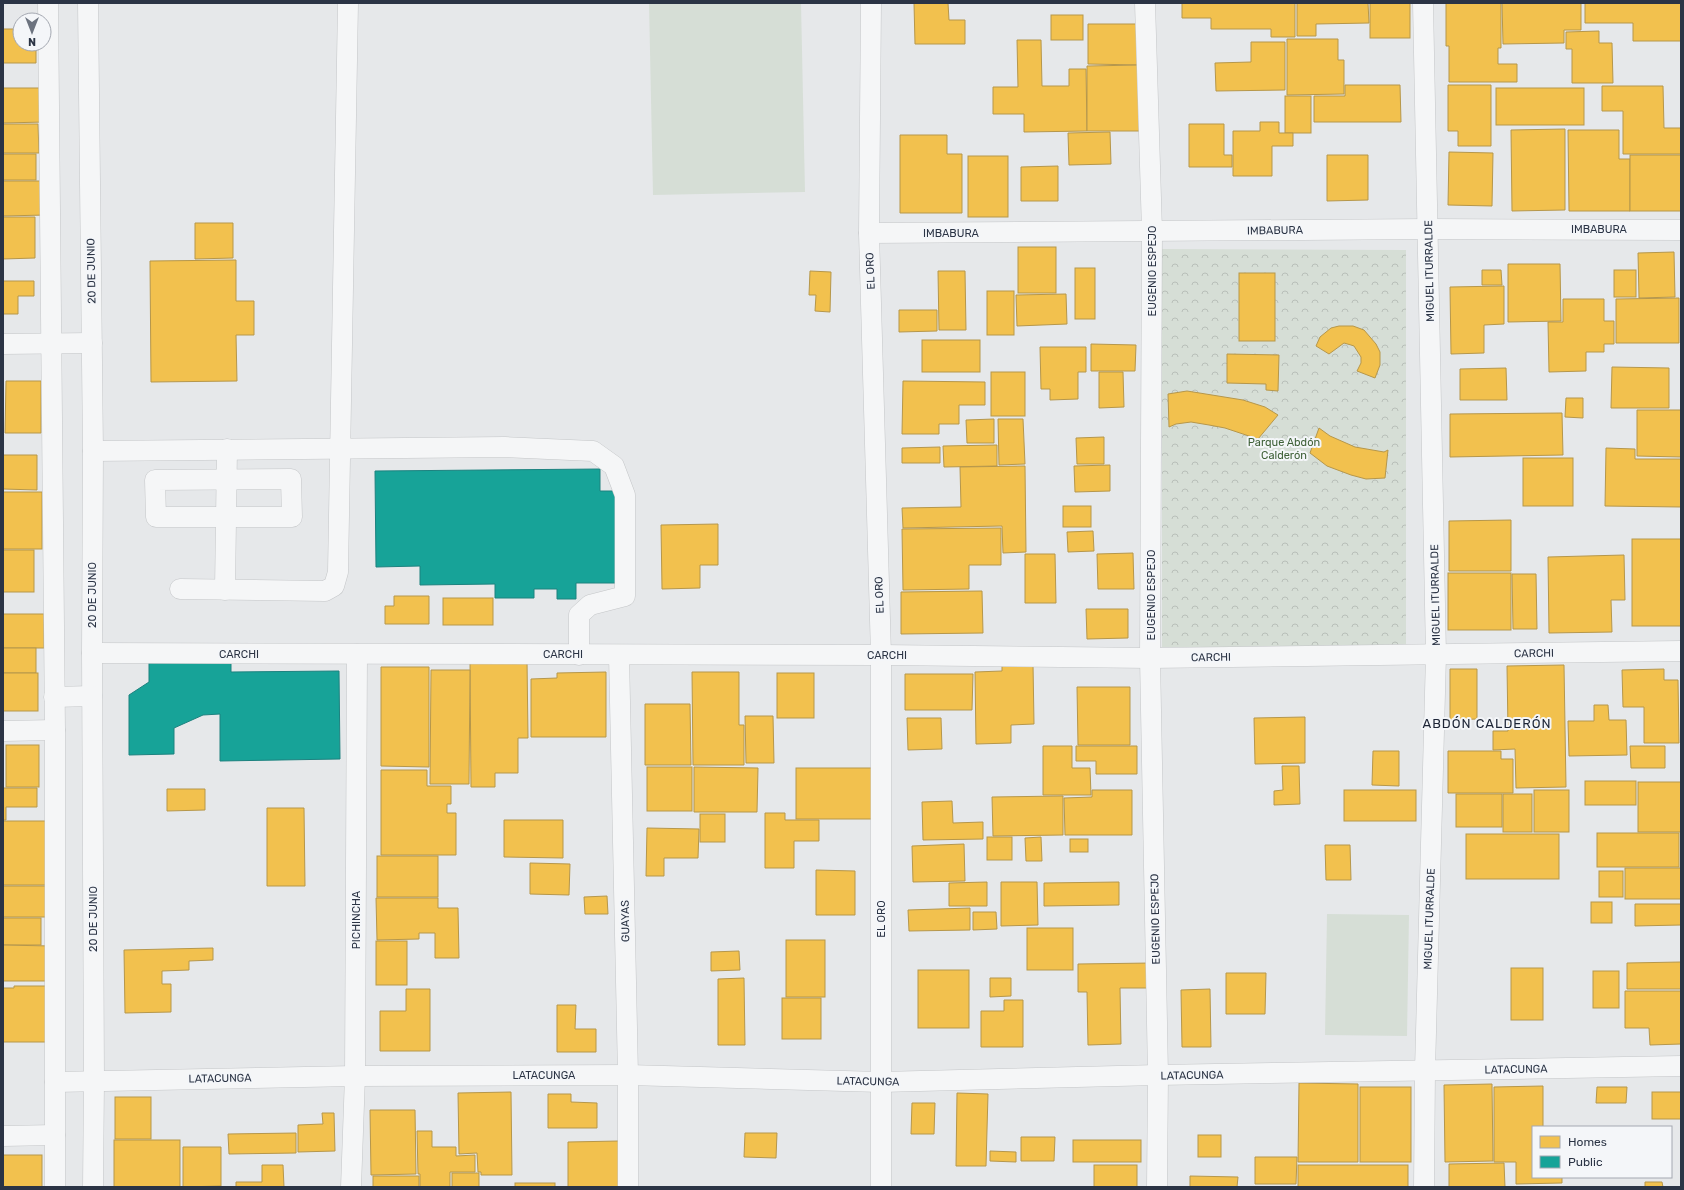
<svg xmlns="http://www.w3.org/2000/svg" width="1684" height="1190" viewBox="0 0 1684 1190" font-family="Rubik,sans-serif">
	<defs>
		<pattern id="park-crowns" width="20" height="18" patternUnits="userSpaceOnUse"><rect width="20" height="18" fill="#d6ded6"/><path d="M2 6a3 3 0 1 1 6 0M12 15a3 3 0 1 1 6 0" fill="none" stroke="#b8bfb9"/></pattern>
	</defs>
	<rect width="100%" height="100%" fill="#e6e8ea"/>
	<!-- grass -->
	<g fill="#d6ded6">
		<path d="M649 3H801L805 192 653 195Z"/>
		<path d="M1327 914 1409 915 1407 1036 1325 1035Z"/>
	</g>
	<!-- park -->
	<path fill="url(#park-crowns)" d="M1162 249 1406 250V647H1162Z"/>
	<!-- homes -->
	<g fill="#f2c14e" stroke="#b6974b">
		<path d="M914 3H948L949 20H965V44H915Z"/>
		<path d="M1182 3H1295V37H1271V29H1211V18H1182Z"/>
		<path d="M1297 3H1368L1369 23 1316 24V36H1297Z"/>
		<rect x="1370" y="3" width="40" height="35"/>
		<path d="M1446 3H1501V48H1498V64H1517V82H1449V46H1446Z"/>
		<path d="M1502 3H1581V30H1564V43L1503 44Z"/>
		<path d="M1585 3H1681V41H1633V23H1585Z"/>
		<rect x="1051" y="15" width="32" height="25"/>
		<path d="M1088 24H1140V65L1088 64Z"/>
		<path d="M3 29H20V44H36V63H3Z"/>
		<path d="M1599 31V43H1612L1613 83H1572V49H1566V32Z"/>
		<path d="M1287 39H1338V60H1344V94L1287 95Z"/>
		<path d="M1017 40H1041L1042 86H1069V69H1086L1087 131 1024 132V114H993V87H1018Z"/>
		<path d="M1251 42H1285V90L1216 91 1215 63 1251 62Z"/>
		<path d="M1140 65 1141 131H1087V66Z"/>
		<path d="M1345 85H1400L1401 122H1314V96H1345Z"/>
		<path d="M1448 85H1491V146H1458V131H1448Z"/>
		<path d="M1602 86H1663L1664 128H1681V154H1623V111H1602Z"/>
		<path d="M3 88H44L45 122 3 123Z"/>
		<rect x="1496" y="88" width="88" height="37"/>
		<rect x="1285" y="96" width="26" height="37"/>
		<path d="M1260 122H1279V133H1293V146H1272V176H1233V131H1260Z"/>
		<path d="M3 124H38L39 153H3Z"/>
		<path d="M1189 124H1224V155H1232V167H1189Z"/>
		<path d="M1565 129V210L1512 211 1511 130Z"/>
		<path d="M1568 130H1619V159H1630V211H1569Z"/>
		<path d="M1110 132 1111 164 1069 165 1068 133Z"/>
		<path d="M900 135H947V154H962V213H900Z"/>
		<path d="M1449 152 1493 153 1492 206 1448 205Z"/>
		<rect x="3" y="154" width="33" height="26"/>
		<path d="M1327 155H1368V200L1327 201Z"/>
		<rect x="1630" y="155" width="51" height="56"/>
		<rect x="968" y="156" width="40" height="61"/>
		<path d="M1058 166V201H1021V167Z"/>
		<path d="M3 181H46V215L3 216Z"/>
		<path d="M3 217H35V258L3 259Z"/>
		<path d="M195 223H233V258L195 259Z"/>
		<rect x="1018" y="247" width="38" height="46"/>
		<path d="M1674 252 1675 297 1639 298 1638 253Z"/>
		<path d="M236 260V301H254V335H236L237 381 151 382 150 261Z"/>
		<path d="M1508 264H1560L1561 321 1508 322Z"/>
		<rect x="1075" y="268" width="20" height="51"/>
		<path d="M1482 270H1501L1502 285H1482Z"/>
		<rect x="1614" y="270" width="22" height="27"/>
		<path d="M810 271 831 272 830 312 815 311 816 295H809Z"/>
		<path d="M938 271H965L966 330H939Z"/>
		<rect x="1239" y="273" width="36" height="68"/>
		<path d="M3 281H34V296H18V314H3Z"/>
		<path d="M1504 286V324L1484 325V353L1451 354 1450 287Z"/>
		<rect x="987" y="291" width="27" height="44"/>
		<path d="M1066 294 1067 324 1017 326 1016 295Z"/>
		<path d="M1679 298V343H1616V299Z"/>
		<path d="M1563 299H1604V321H1614V344H1604V352H1586V371L1549 372 1548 322H1563Z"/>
		<path d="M899 310H937V331L899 332Z"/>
		<path d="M1339 326H1353L1364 330 1376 344 1380 352V365L1375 378 1357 371 1361 363V357L1354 346 1351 345 1344 343 1329 354 1316 346 1320 337 1331 328Z"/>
		<rect x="922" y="340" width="58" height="32"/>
		<path d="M1091 344 1136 345 1135 371H1091Z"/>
		<path d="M1040 347H1086V372H1078V399L1050 400V389H1041Z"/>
		<path d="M1227 354 1279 355 1278 391 1266 390V384L1227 383Z"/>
		<path d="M1612 367 1669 368V408H1611Z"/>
		<path d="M1506 368 1507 400H1460V369Z"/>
		<rect x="991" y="372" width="34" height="44"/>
		<path d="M1099 372H1123L1124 407 1099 408Z"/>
		<path d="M6 381H41V433H5Z"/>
		<path d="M903 381 985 382V405H959V424H939V434H902Z"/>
		<path d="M1187 391 1243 400 1265 407 1278 415 1258 439 1225 428 1209 425 1191 422 1176 424 1169 427 1168 394Z"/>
		<path d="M1566 398H1583V418L1565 417Z"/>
		<path d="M1637 410H1681V457L1637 456Z"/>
		<path d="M1562 413 1563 455 1450 457V414Z"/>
		<path d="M994 419V443H967L966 420Z"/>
		<path d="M998 419H1023L1025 464 999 465Z"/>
		<path d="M1319 428 1330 436 1355 447 1384 452 1388 450 1385 478 1366 479 1351 475 1327 466 1310 453Z"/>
		<path d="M1104 437V464H1077L1076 438Z"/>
		<path d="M997 445V466L944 467 943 446Z"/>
		<path d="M940 447V463H902V448Z"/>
		<path d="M1606 448 1635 449V459H1681V507L1605 506Z"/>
		<path d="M3 455H37V490L3 489Z"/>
		<rect x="1523" y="458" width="50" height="48"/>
		<path d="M1110 465V491L1075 492 1074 466Z"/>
		<path d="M1025 466 1026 552 1003 553 1002 526 903 528 902 508 961 507 960 467Z"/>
		<rect x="3" y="492" width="39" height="57"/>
		<rect x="1063" y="506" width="28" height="21"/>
		<path d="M1511 520V571H1449V521Z"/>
		<path d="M718 524V565H700V588L662 589 661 525Z"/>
		<path d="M1001 528V565H969V589L903 590 902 529Z"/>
		<path d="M1093 531 1094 551 1068 552 1067 532Z"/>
		<rect x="1632" y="539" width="49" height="87"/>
		<rect x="3" y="550" width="31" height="42"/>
		<path d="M1133 553 1134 589H1098L1097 554Z"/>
		<path d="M1025 554H1055L1056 603H1025Z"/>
		<path d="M1624 555 1625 600H1611L1612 632 1549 633 1548 557Z"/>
		<rect x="1448" y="573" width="63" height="57"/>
		<path d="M1512 574H1536L1537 629H1513Z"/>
		<path d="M982 591 983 633 901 634V592Z"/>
		<path d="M394 596H429V624H385V606H394Z"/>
		<rect x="443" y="598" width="50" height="27"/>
		<path d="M1086 609H1128V638L1087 639Z"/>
		<rect x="3" y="614" width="41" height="34"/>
		<rect x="3" y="648" width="33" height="25"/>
		<path d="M527 660 528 738H518V773H495V787H471L470 661Z"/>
		<path d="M1002 664H1033L1034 724 1011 725V743L976 744 975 672 1002 671Z"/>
		<path d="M1564 665 1566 787 1516 788 1515 749 1493 750V731H1508L1507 666Z"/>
		<path d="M381 667H429V767L381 766Z"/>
		<path d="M1450 669H1477V719L1450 720Z"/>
		<path d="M1664 669V680H1678L1679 743H1644V707H1623L1622 670Z"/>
		<path d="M431 670H470L469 784H430Z"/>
		<path d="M606 672V737H531V679L557 678V673Z"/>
		<path d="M692 672H739V725H744V765H693Z"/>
		<rect x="3" y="673" width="35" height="38"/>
		<rect x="777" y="673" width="37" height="45"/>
		<path d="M905 674H973L972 710H905Z"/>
		<path d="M1077 687H1130V745H1078Z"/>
		<path d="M645 704H690L691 765H645Z"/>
		<path d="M1594 705H1608L1609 720H1626L1627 755 1569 756 1568 721H1594Z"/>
		<path d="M745 716H773L774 763H746Z"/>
		<path d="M1305 717V763L1255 764 1254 718Z"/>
		<path d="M907 718H941L942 749 908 750Z"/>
		<rect x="6" y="745" width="33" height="42"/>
		<path d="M1043 746H1072V768H1090L1091 795H1043Z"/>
		<path d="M1076 746H1137V774H1096V761H1076Z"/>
		<path d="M1630 746H1665V768H1631Z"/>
		<path d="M1373 751H1399V786L1372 785Z"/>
		<path d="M1448 751H1501V759H1513V793H1448Z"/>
		<path d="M1282 766H1299L1300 804 1274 805V791L1283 790Z"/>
		<rect x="647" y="767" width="45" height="44"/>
		<path d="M694 767 758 768 757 812H694Z"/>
		<rect x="796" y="768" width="77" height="51"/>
		<path d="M381 770H427V786H451V804H447V813H456V855H381Z"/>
		<rect x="1585" y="781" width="51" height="24"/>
		<rect x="1638" y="782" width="43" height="50"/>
		<path d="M3 788H37V807H6V820H3Z"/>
		<path d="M167 789H205V810L167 811Z"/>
		<path d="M1092 790H1132V835H1065L1064 798 1092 797Z"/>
		<rect x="1344" y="790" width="72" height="31"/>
		<rect x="1534" y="790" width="35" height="42"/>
		<rect x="1456" y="794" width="46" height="33"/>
		<rect x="1503" y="794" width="29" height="38"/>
		<path d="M1063 796V835L993 836 992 797Z"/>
		<path d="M952 801 953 823 983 822V839L923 840 922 802Z"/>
		<path d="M267 808H304L305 886H267Z"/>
		<path d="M765 813H785V820H819V841H794V868H765Z"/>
		<rect x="700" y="814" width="25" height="28"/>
		<path d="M504 820H563V858L504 857Z"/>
		<rect x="3" y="821" width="46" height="64"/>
		<path d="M647 828 699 829 698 858H664V876H646Z"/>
		<rect x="1597" y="833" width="82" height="34"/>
		<rect x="1466" y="834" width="93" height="45"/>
		<rect x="987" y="837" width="25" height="23"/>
		<path d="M1041 837 1042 861H1026L1025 838Z"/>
		<rect x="1070" y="839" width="18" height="13"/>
		<path d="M964 844 965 881 913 882 912 846Z"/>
		<path d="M1325 845H1350L1351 880H1326Z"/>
		<rect x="377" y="856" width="61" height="41"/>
		<path d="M530 863 570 864 569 895 530 894Z"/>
		<rect x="1625" y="868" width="56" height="31"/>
		<path d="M816 870 855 871V915H816Z"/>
		<rect x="1599" y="871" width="24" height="26"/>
		<path d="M987 882V906H949V883Z"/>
		<path d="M1001 882H1037L1038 925 1001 926Z"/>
		<path d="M1119 882V905L1044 906V883Z"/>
		<rect x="3" y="886" width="47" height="31"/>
		<path d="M607 896 608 914H585L584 897Z"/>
		<path d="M376 898H438V908H458L459 958H435V933H419V939L377 940Z"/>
		<rect x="1591" y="902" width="21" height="21"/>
		<path d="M1635 904H1681V925L1635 926Z"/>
		<path d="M970 908V930L909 931 908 910Z"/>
		<path d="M973 912H996L997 929 973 930Z"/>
		<rect x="3" y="918" width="38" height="27"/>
		<rect x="1027" y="928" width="46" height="42"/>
		<rect x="786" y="940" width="39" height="57"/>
		<rect x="376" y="941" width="31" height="44"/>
		<path d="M3 945 51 946V981H3Z"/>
		<path d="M213 948V960L189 961V970L162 971V984H171V1012L125 1013 124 950Z"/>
		<path d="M739 951 740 970 711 971V952Z"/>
		<path d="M1681 962V989H1627V963Z"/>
		<path d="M1151 963V988H1120L1121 1044 1088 1045 1087 992H1078V964Z"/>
		<rect x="1511" y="968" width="32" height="52"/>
		<rect x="918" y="970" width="51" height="58"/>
		<rect x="1593" y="971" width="26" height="37"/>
		<path d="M1226 973H1266L1265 1014H1226Z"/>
		<path d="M744 978 745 1045H718V979Z"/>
		<path d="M990 978H1011V996L990 997Z"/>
		<path d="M14 986H47V1042H3V988H14Z"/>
		<path d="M406 989H430V1051H380V1011H406Z"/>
		<path d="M1210 989 1211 1047H1182L1181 990Z"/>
		<path d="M1625 991H1681V1044L1650 1045 1649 1028H1625Z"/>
		<rect x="782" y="998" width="39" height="41"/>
		<path d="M1004 1000H1023V1047H981V1011H1004Z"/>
		<path d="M557 1005H576L575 1029H596V1052H557Z"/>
		<path d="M1299 1083 1358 1084V1162H1298Z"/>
		<path d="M1492 1084 1493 1161 1445 1162 1444 1085Z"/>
		<path d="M1543 1086V1127H1533V1177H1562V1183L1516 1184V1162H1494V1087Z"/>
		<rect x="1360" y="1087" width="51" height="75"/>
		<path d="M1597 1087H1627L1626 1103H1596Z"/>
		<path d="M511 1092 512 1175H481V1172H478L477 1153 459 1154 458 1093Z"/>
		<rect x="1652" y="1092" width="29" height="27"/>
		<path d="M957 1093 988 1094 986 1166H956Z"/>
		<path d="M548 1094H571V1102L597 1103V1128H548Z"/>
		<rect x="115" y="1097" width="36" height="42"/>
		<path d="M912 1103H935L934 1134H911Z"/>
		<path d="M370 1110H415L416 1174 371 1175Z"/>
		<path d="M322 1113H334L335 1151 298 1152V1125L323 1124Z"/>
		<path d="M417 1131H432V1147H456V1156L475 1155V1172H450V1187H420V1174H418Z"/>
		<path d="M296 1133V1153L229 1154 228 1134Z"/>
		<path d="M745 1133H777L776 1158 744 1157Z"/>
		<rect x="1198" y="1135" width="23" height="22"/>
		<path d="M1021 1137H1055L1054 1161H1021Z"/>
		<rect x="114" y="1140" width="66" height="47"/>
		<rect x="1073" y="1140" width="68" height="22"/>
		<path d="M619 1141V1187H568V1142Z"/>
		<path d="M183 1147H221V1186L183 1187Z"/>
		<path d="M990 1151 1016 1152V1162L990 1161Z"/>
		<rect x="3" y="1155" width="39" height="32"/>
		<path d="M1255 1157H1297L1296 1184H1255Z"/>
		<path d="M1504 1163 1505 1187H1449V1164Z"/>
		<path d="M262 1165H283L284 1187H236V1182H262Z"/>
		<rect x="1094" y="1165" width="43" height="22"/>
		<rect x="1298" y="1165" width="110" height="22"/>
		<rect x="452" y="1173" width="27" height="14"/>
		<rect x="373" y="1176" width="46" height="11"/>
		<path d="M1190 1176 1238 1177 1237 1187H1190Z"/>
		<path d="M1645 1182H1662L1663 1187H1645Z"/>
		<rect x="515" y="1183" width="40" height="4"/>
	</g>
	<!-- public -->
	<g fill="#17a398" stroke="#1d827f">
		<path d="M600 469V491H617L618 583H576V599H557V589H534V598H495V584L420 585V566L376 567 375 471Z"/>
		<path d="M231 662V672L339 671 340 759 220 761V714L203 715 174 728V754L129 755V695L149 682V663Z"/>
	</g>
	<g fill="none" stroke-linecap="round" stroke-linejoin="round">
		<defs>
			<g id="minor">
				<path d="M48 3 55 730V1187"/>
				<path d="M88 3 93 451 92 653 94 1081 93 1187"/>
				<path d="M871 3 869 233 881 655V1187"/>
				<path d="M1145 3 1152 231 1150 658 1158 1075 1157 1187"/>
				<path d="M1423 3 1436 655 1425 1070 1424 1187"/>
				<path d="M869 233 1428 229 1681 230"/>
				<path d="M3 344 92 343"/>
				<path d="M93 451 505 447 593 451 614 466 625 495V596L590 605 579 615V655"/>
				<path d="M291 479 292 517H156L155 480Z"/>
				<path d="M180 589 325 591 334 586 338 572 348 3"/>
				<path d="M225 590 227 449"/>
				<path d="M92 653 881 655 1150 658 1681 651"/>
				<path d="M619 655 628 1075V1187"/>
				<path d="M54 697 92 696"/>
				<path d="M3 731 55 730"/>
				<path d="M55 1082 355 1076 628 1075 881 1082 1158 1075 1681 1066"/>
				<path d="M3 1136 55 1135"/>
				<path d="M351 1187 355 1076 357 654"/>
			</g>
		</defs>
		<!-- minor casing -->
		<use href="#minor" stroke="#c4c6c8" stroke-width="21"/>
		<!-- minor -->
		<use href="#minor" stroke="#f5f6f7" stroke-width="20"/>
	</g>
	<g text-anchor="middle" stroke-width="4" stroke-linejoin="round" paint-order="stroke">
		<!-- street labels -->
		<g font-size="11" fill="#2b3445" stroke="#f4f6f9">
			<text x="1599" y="233">IMBABURA</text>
			<text transform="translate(1275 230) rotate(-1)" y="4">IMBABURA</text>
			<text x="951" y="237">IMBABURA</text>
			<text transform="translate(91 271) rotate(-91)" y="4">20 DE JUNIO</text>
			<text transform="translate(870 271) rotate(-92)" y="4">EL ORO</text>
			<text transform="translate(1152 271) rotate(-90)" y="4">EUGENIO ESPEJO</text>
			<text transform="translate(1429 271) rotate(-91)" y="4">MIGUEL ITURRALDE</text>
			<text transform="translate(92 595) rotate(-90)" y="4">20 DE JUNIO</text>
			<text transform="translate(879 595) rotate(-92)" y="4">EL ORO</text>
			<text transform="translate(1151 595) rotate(-90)" y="4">EUGENIO ESPEJO</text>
			<text transform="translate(1435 595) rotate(-91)" y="4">MIGUEL ITURRALDE</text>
			<text transform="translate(1534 653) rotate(-1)" y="4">CARCHI</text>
			<text x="239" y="658">CARCHI</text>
			<text x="563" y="658">CARCHI</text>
			<text x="887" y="659">CARCHI</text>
			<text transform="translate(1211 657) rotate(-1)" y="4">CARCHI</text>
			<text transform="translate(93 919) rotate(-90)" y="4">20 DE JUNIO</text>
			<text transform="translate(881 919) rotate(-90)" y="4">EL ORO</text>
			<text transform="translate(1155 919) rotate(-91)" y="4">EUGENIO ESPEJO</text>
			<text transform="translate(1429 919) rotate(-88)" y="4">MIGUEL ITURRALDE</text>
			<text transform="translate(356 920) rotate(-90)" y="4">PICHINCHA</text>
			<text transform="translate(625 921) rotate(-91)" y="4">GUAYAS</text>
			<text transform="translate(1516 1069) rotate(-1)" y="4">LATACUNGA</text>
			<text x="544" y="1079">LATACUNGA</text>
			<text transform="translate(1192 1075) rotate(-1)" y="4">LATACUNGA</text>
			<text transform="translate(220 1078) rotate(-1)" y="4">LATACUNGA</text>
			<text transform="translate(868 1081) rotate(1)" y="4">LATACUNGA</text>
		</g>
		<!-- park labels -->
		<g font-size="11" fill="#3f6138" stroke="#f4f6f9">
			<text x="1284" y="446">Parque Abdón<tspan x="1284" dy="13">Calderón</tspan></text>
		</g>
		<!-- quarter labels -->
		<g font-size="13" letter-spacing="1" fill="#1d2536" stroke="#f4f6f9">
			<text x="1487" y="728">ABDÓN CALDERÓN</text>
		</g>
	</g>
	<!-- border -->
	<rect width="1684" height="1190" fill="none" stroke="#2b3445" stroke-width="8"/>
	<!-- legend -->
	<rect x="1532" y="1126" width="140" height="52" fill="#f4f6f9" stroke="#a4a8b1"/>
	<rect x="1540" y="1136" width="20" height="12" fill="#f2c14e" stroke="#a4a8b1"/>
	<text x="1568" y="1146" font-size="12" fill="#2b3445">Homes</text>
	<rect x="1540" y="1156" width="20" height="12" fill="#17a398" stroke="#a4a8b1"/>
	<text x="1568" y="1166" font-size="12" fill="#2b3445">Public</text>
	<!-- north arrow -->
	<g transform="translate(32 32) rotate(180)"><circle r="19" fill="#f4f6f9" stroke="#a4a8b1"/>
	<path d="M0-3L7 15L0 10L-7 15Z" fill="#6c737f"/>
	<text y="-6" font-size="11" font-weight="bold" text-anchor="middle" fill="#2b3445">N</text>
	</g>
</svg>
